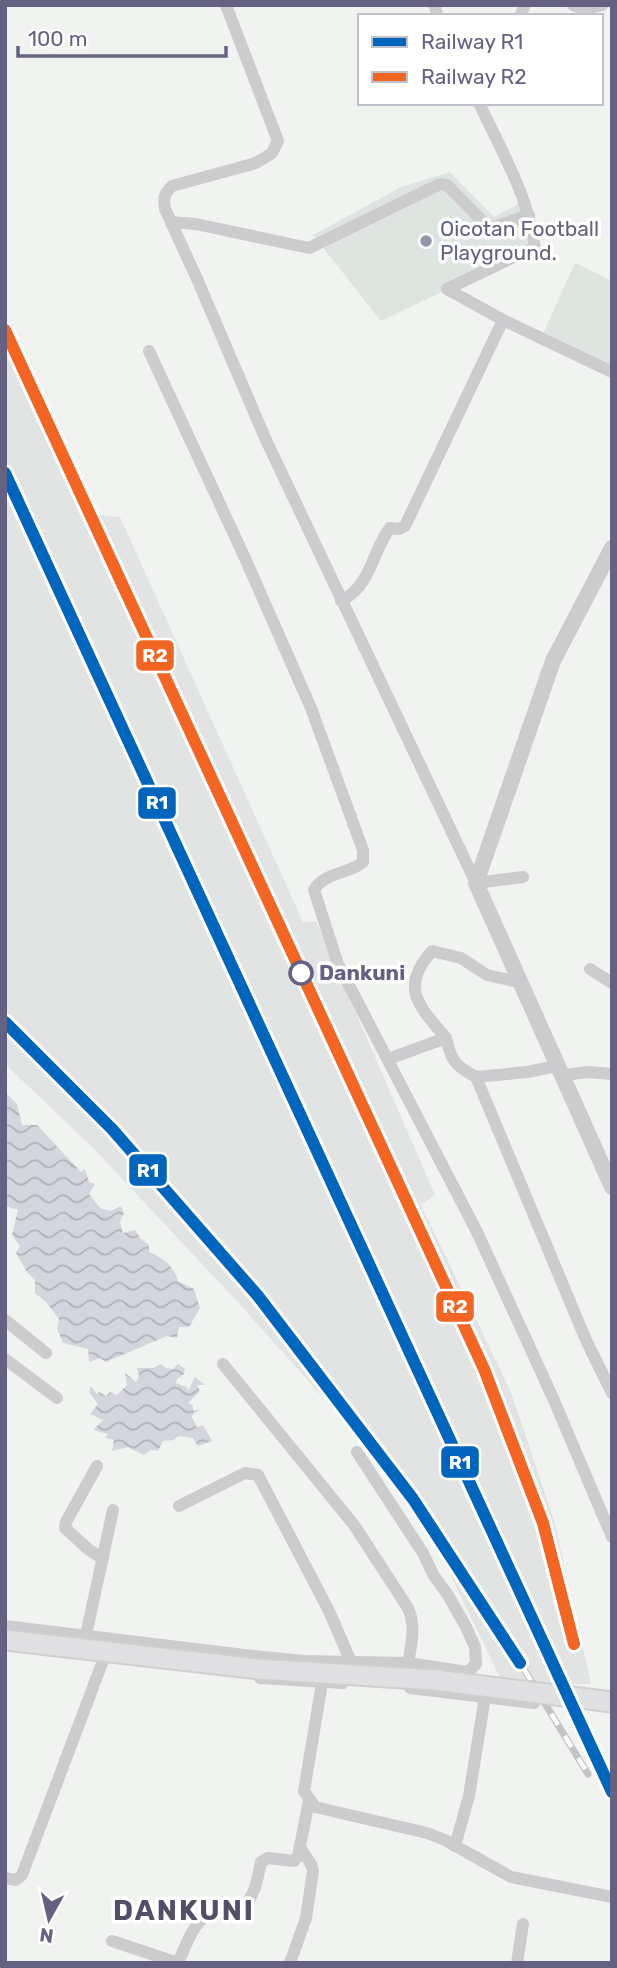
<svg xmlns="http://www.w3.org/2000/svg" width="617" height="1968" viewBox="0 0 617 1968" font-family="Rubik,sans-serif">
	<defs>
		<pattern id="water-waves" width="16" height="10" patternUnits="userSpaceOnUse" patternTransform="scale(1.75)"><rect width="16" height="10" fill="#d5d6dd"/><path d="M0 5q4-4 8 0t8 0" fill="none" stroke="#b0b1b9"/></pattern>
	</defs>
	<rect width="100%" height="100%" fill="#f1f3f0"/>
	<!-- built -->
	<path fill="#e2e4e4" d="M5 314 92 514 120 517 303 922 316 921 435 1195 421 1205 511 1392 554 1520 591 1684H503L438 1549 344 1421 234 1298 94 1149 5 1064Z"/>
	<!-- garden -->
	<g fill="#dee5e0">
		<path d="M450 172 494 217 524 201 535 247 381 321 313 235 401 187Z"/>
		<path d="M575 263 612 281V372L541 338Z"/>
	</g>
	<!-- water -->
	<g fill="url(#water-waves)">
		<path d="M5 1092 17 1104 22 1125H37L81 1172 85 1169 89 1182 95 1184 89 1194 100 1208 110 1211 121 1206 124 1213 120 1222 123 1233 135 1230 141 1239 149 1245V1252C163 1258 174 1266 178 1281L194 1289 200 1308 189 1327H179L177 1338 167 1336 106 1362 100 1358 89 1362 88 1349 63 1343 57 1329 59 1319 46 1302 35 1293V1280L27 1272 16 1253 20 1246 12 1235 18 1210 5 1206Z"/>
		<path d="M161 1364 166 1368 173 1369 178 1364 185 1369 184 1374 177 1379 176 1383 187 1387 188 1391 195 1377 205 1385H197L200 1391 188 1403 193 1405V1411L200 1409 191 1416 197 1427 203 1425 212 1441 198 1446 193 1438 179 1436 173 1440 163 1441 158 1451 151 1450 144 1455 128 1447 112 1451 114 1440 105 1438 108 1434 93 1430 103 1420 90 1414 98 1404 89 1392 91 1387 97 1394 99 1392 106 1396 110 1392 117 1395 127 1385 125 1373 136 1382 139 1376 137 1368H153Z"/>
	</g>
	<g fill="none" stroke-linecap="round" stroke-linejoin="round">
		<!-- minor -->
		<g stroke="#ccccce" stroke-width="12">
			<path d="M226 5 278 141 272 153 256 163 172 186C164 194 163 199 165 209L198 281 266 440 476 883 523 877"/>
			<path d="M434 5 438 16"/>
			<path d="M573 5 585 9 602 5"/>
			<path d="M520 16 525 5"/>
			<path d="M171 222 196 224 309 248 440 184 447 185 488 227H494L529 215"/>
			<path d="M503 320 612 372"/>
			<path d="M149 351 244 556 311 708 363 850V862C348 875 326 871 314 890L338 964 477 1232 553 1398 612 1537"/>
			<path d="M341 601C372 585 371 553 390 528L399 529 405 526 503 320 447 289 535 247C528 195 501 150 479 103"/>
			<path d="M590 969 612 983"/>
			<path d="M446 1038C451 1060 455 1066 476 1077L586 1340 612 1393"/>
			<path d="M388 1059 446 1038C419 1006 399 988 432 951L461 958 487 975 518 982"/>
			<path d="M564 1075 588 1072 612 1074"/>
			<path d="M476 1077 527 1072 557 1066"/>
			<path d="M5 1320 46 1353"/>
			<path d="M5 1359 57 1398"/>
			<path d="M223 1364 354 1525 408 1608C417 1627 410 1650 407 1670"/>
			<path d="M97 1466 66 1522 65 1528 88 1549 103 1559"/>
			<path d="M179 1506 245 1473 258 1475 329 1611 351 1662"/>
			<path d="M5 1626 253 1656 303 1661 408 1663 468 1672 476 1664 475 1647 466 1627 448 1595 434 1576 423 1553 357 1452"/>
			<path d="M86 1635 113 1510"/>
			<path d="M260 1678 343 1683"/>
			<path d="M322 1683 304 1791 315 1807 427 1833 445 1840 511 1877 612 1897"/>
			<path d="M410 1688 534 1703"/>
			<path d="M455 1846 469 1796 485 1697"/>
			<path d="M5 1878 16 1880 22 1875 104 1658"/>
			<path d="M112 1941 178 1963"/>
			<path d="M178 1963C185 1948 192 1925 206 1916 214 1910 223 1913 232 1911 254 1907 257 1881 261 1862L268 1858 294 1861 298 1856 309 1801"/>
			<path d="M290 1963 306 1918 313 1871 311 1864 301 1849"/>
			<path d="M517 1963 523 1924"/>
		</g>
		<!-- tertiary -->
		<path stroke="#ccccce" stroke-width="16" d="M612 548 553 661 476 883 612 1187"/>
		<defs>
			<g id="rail">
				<path d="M5 330 484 1369 543 1523 574 1644"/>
				<path d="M5 1022 112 1129 258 1296 413 1499 494 1620 588 1774"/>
			</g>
		</defs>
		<!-- rail casing -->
		<use href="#rail" stroke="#c2c3c5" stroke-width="7"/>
		<!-- rail -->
		<use href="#rail" stroke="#fff" stroke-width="4.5" stroke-dasharray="13" stroke-linecap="butt"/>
		<defs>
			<path id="secondary-bridge" d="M5 1640 258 1669 435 1680 612 1702"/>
		</defs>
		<!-- secondary-bridge casing -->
		<use href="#secondary-bridge" stroke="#cfcfd1" stroke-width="23" stroke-linecap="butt"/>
		<!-- secondary-bridge -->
		<use href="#secondary-bridge" stroke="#e0dfe1" stroke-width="19"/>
		<defs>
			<g id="rail-1">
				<path d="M5 473 612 1792"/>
				<path d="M5 1022 112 1129 258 1296 413 1499 520 1663"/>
			</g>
			<path id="rail-2" d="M5 330 484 1369 543 1523 574 1644"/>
		</defs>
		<!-- rail-1 casing -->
		<use href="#rail-1" stroke="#fff" stroke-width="18"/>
		<!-- rail-2 casing -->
		<use href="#rail-2" stroke="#fff" stroke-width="18"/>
		<!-- rail-1 -->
		<use href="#rail-1" stroke="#0065bd" stroke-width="12"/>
		<!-- rail-2 -->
		<use href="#rail-2" stroke="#f26522" stroke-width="12"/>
	</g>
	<!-- markers -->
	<circle fill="#9694a8" stroke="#fff" stroke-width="2.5" cx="426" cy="241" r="7"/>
	<circle fill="#fff" stroke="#656182" stroke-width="3.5" cx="301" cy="973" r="11"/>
	<g text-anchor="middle" stroke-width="7" stroke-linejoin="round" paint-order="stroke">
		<!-- poi labels -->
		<g font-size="21" fill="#656182" stroke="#fff" text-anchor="start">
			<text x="440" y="236">Oicotan Football<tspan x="440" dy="24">Playground.</tspan></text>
		</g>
		<!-- stop labels -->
		<g font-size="21" font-weight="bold" fill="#656182" stroke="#fff" text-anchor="start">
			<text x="319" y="980">Dankuni</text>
		</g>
		<!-- district labels -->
		<g font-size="28" font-weight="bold" letter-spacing="2" fill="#524f67" stroke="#fff">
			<text x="184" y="1920">DANKUNI</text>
		</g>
	</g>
	<g stroke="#fff" stroke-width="2.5">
		<rect x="135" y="639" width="40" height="33" rx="7" fill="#f26522"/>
		<rect x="137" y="786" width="40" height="34" rx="7" fill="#0065bd"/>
		<rect x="128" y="1153" width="40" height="34" rx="7" fill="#0065bd"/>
		<rect x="435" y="1290" width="40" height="33" rx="7" fill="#f26522"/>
		<rect x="440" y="1445" width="40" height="34" rx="7" fill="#0065bd"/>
	</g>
	<g font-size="19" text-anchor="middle" font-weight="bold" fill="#fff">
		<text x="155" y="662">R2</text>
		<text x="157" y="809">R1</text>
		<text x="148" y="1177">R1</text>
		<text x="455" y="1313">R2</text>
		<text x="460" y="1469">R1</text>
	</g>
	<!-- border -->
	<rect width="617" height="1968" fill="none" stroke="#656182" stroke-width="14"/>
	<!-- legend -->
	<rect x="358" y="14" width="245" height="91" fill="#ffffff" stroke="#c1c0cd" stroke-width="2"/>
	<rect x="372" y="37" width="35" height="10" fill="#0065bd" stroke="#c1c0cd" stroke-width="2"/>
	<text x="421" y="49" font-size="21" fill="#656182">Railway R1</text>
	<rect x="372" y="72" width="35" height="10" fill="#f26522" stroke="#c1c0cd" stroke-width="2"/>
	<text x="421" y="84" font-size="21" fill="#656182">Railway R2</text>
	<!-- north arrow -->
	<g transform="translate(49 1919) rotate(188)" stroke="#ffffff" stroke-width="5" paint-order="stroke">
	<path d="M0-5L12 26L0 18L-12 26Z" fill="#656182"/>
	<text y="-10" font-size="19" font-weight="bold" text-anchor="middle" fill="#656182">N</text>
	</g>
	<!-- scale -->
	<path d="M18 46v10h208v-10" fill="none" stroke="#656182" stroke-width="3.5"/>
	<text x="28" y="46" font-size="21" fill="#656182" stroke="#ffffff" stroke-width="5" paint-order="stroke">100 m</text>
</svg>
